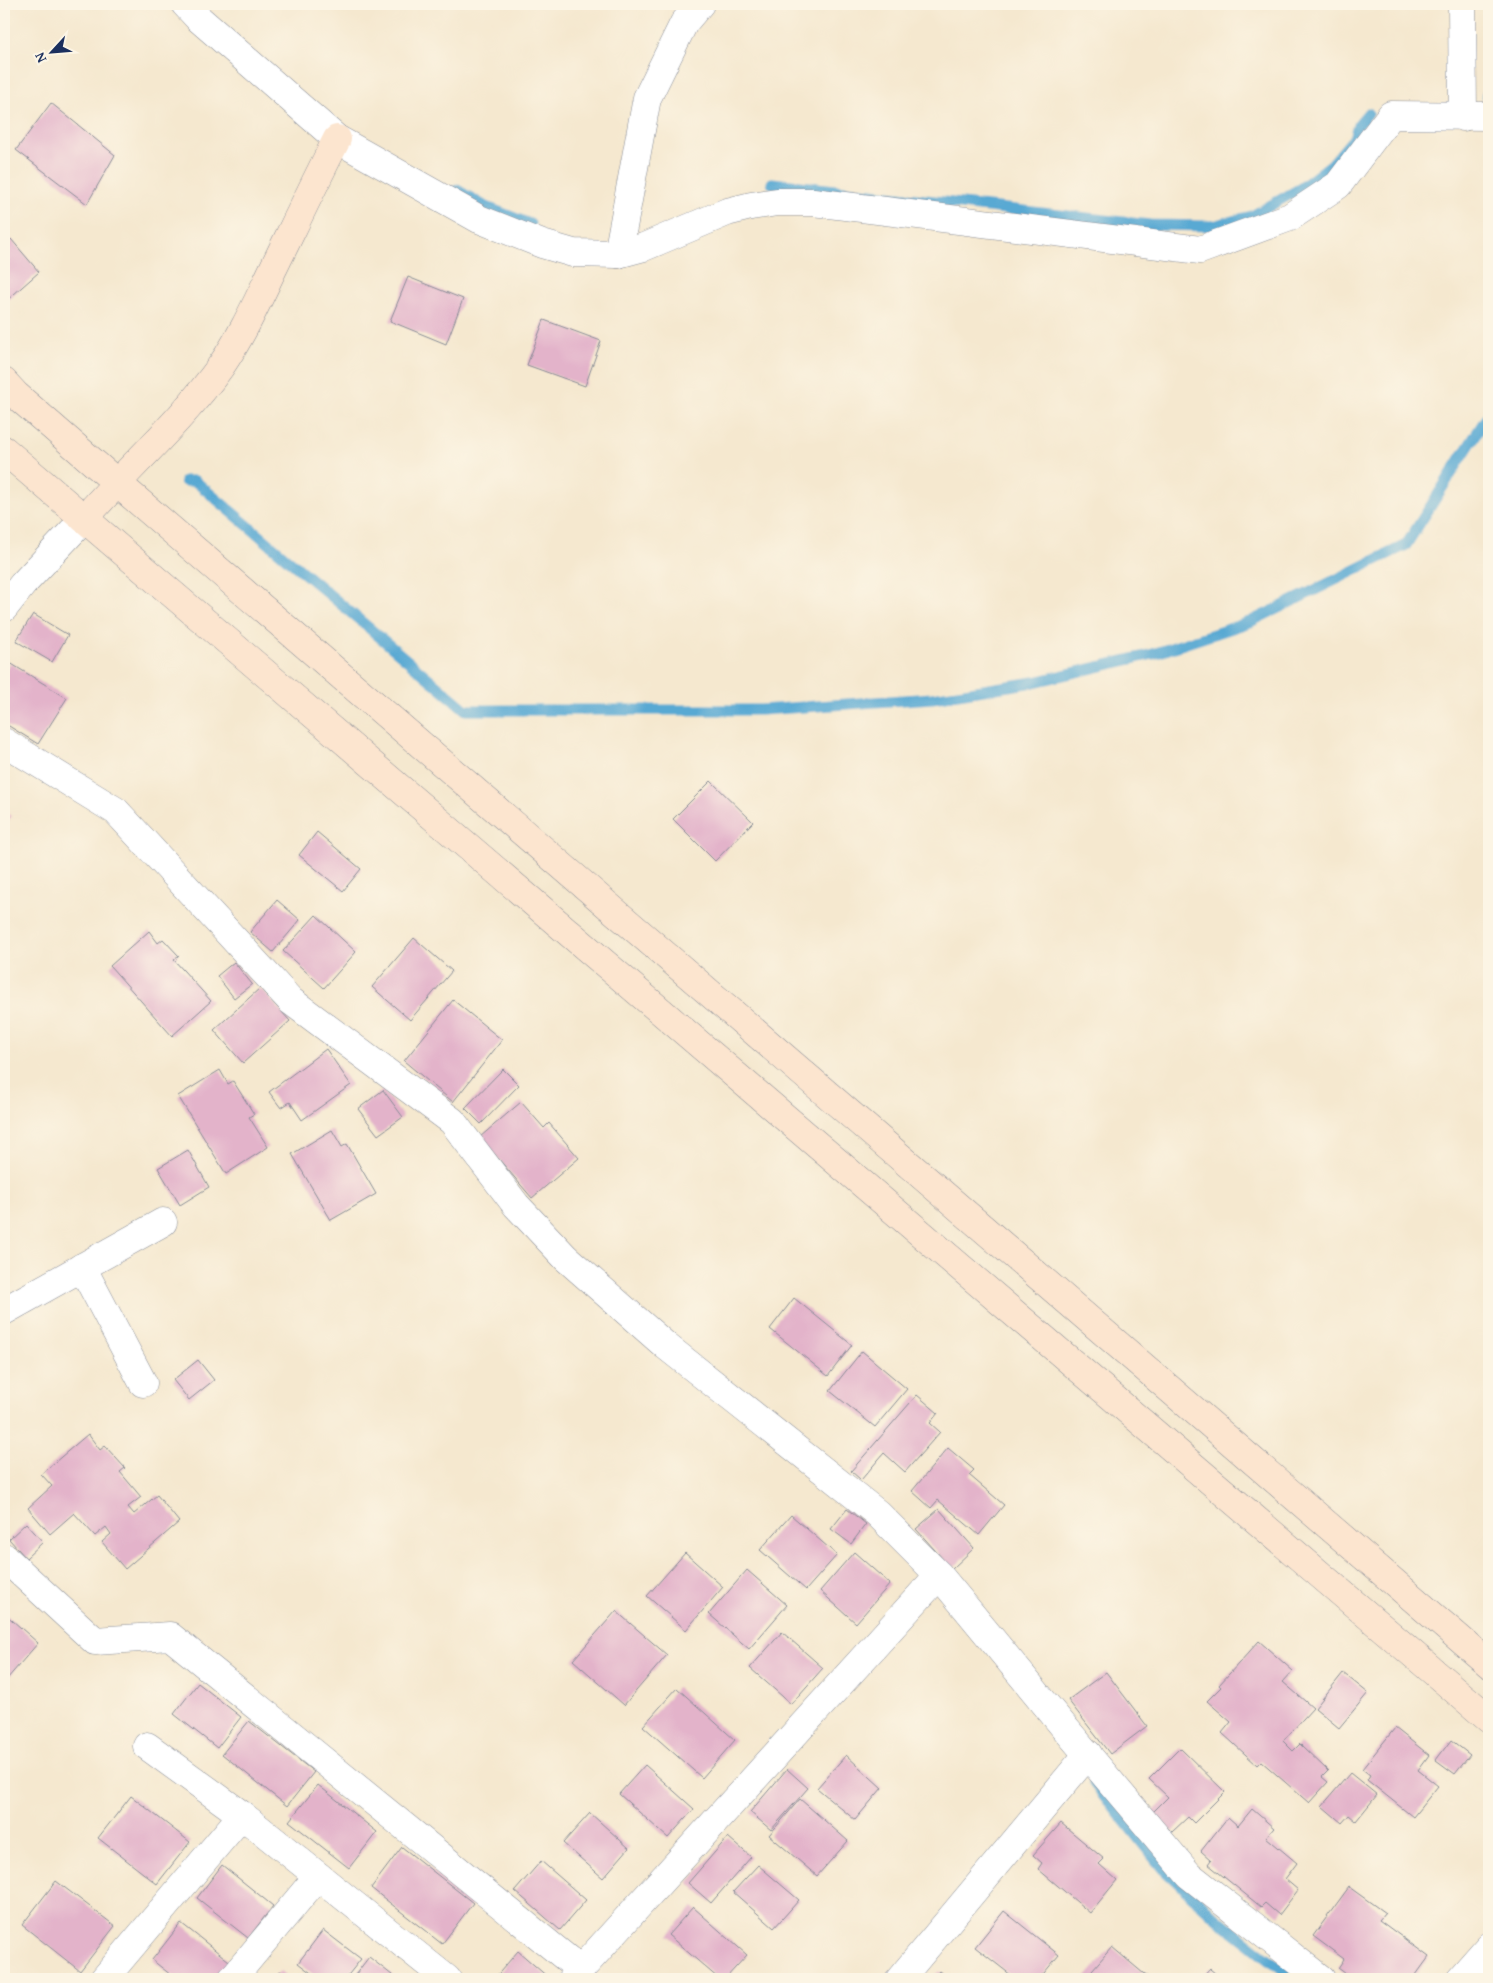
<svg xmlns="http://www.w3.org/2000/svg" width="1493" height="1983" viewBox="0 0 1493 1983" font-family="'Gentium Book Plus',serif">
	<rect width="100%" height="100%" fill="#fcf5e5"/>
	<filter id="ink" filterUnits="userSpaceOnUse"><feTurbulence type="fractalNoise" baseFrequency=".02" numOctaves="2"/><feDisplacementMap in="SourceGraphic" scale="10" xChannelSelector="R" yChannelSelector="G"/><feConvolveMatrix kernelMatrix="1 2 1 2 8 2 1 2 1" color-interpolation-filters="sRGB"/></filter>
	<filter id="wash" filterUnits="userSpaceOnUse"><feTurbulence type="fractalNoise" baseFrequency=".0096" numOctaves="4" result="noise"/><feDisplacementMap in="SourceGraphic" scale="20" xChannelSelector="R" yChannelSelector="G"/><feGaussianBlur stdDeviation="1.12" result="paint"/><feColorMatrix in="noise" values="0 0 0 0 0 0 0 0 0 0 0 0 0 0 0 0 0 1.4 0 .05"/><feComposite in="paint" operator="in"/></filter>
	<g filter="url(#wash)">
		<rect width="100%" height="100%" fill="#f5e8cf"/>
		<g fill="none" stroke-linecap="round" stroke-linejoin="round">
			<!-- stream -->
			<g stroke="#59a9d3" stroke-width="11">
				<path d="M1487 95H1489"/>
				<path d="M772 183 1150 225 1213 226 1252 216 1301 188 1332 164 1354 138 1358 125 1368 113"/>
				<path d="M457 190 484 206 530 224"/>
				<path d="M185 481H195L466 710H761L932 698 1034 682 1153 654 1250 622 1406 545 1489 414"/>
				<path d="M1094 1783 1163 1869 1220 1921 1294 1979"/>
			</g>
		</g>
		<g id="blocks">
			<!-- building -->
			<g fill="#e3b3ca">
				<path d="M51 103 115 155 87 204 16 150Z"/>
				<path d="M11 239 39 272 5 302 4 301V245Z"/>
				<path d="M408 277 463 299 446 344 390 321Z"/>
				<path d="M544 320 601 341 585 386 527 365Z"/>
				<path d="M33 614 68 635 52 662 16 641Z"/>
				<path d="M10 663 67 698 38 744 4 723V673Z"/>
				<path d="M711 781 753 822 715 861 673 819Z"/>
				<path d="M4 812 11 816 4 829Z"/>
				<path d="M317 832 361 869 343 891 299 855Z"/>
				<path d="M277 900 300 920 273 952 250 932Z"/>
				<path d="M316 915 356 952 324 988 283 951Z"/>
				<path d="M149 931 158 943 163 939 179 956 174 960 211 1001 172 1036 110 966Z"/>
				<path d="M414 938 452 971 410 1020 372 987Z"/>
				<path d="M234 962 252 984 234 998 217 976Z"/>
				<path d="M260 988 290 1021 243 1063 214 1030Z"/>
				<path d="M453 1000 502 1040 453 1102 404 1061Z"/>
				<path d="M326 1049 351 1085 302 1120 290 1102 281 1108 269 1092Z"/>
				<path d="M503 1069 519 1085 481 1124 465 1108Z"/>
				<path d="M220 1070 228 1084 233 1081 254 1114 249 1117 268 1147 226 1174 178 1096Z"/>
				<path d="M383 1090 403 1117 378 1135 358 1109Z"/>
				<path d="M521 1102 544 1128 549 1123 579 1158 532 1198 480 1137Z"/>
				<path d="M332 1130 342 1147 347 1144 376 1194 331 1220 292 1154Z"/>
				<path d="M188 1150 209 1187 180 1205 158 1168Z"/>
				<path d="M794 1298 852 1345 828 1376 770 1329Z"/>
				<path d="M862 1351 907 1389 875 1427 830 1391Z"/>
				<path d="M198 1360 214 1380 189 1400 173 1380Z"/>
				<path d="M917 1395 938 1413 930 1423 940 1432 905 1472 884 1453 861 1480 851 1471Z"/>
				<path d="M88 1434 100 1450 105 1446 125 1468 120 1472 141 1497 128 1507 134 1514 157 1495 179 1522 125 1569 102 1542 111 1534 106 1527 95 1536 74 1513 50 1534 28 1508 52 1486 41 1474Z"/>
				<path d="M948 1448 974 1470 969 1475 1004 1505 979 1535 938 1500 931 1508 912 1491Z"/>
				<path d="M847 1509 866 1524 851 1544 831 1529Z"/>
				<path d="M939 1509 974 1548 952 1569 916 1529Z"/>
				<path d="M791 1515 837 1555 806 1590 760 1550Z"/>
				<path d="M26 1523 43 1542 26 1558 9 1539Z"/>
				<path d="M854 1552 890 1584 856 1623 820 1591Z"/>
				<path d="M685 1553 723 1587 686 1630 647 1596Z"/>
				<path d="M747 1570 787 1605 749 1649 709 1614Z"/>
				<path d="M616 1611 667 1655 624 1705 573 1660Z"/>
				<path d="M4 1613 38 1643 7 1679 4 1676Z"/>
				<path d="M782 1632 823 1668 791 1704 750 1668Z"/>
				<path d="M1259 1641 1293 1671 1283 1682 1313 1708 1283 1741 1293 1751 1300 1744 1328 1771 1322 1777 1328 1782 1309 1803 1261 1761 1257 1765 1222 1733 1231 1722 1207 1701 1221 1687 1219 1685Z"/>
				<path d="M1106 1672 1147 1726 1110 1754 1068 1700Z"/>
				<path d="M1343 1673 1368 1693 1339 1728 1315 1708Z"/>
				<path d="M198 1683 241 1717 217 1748 174 1714Z"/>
				<path d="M677 1688 735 1740 702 1778 643 1726Z"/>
				<path d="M249 1721 314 1772 287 1806 222 1754Z"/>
				<path d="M1395 1728 1429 1755 1418 1770 1438 1786 1413 1817 1367 1780 1370 1775 1362 1769Z"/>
				<path d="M1451 1740 1470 1755 1455 1774 1436 1760Z"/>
				<path d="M1180 1748 1225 1792 1194 1823 1188 1817 1172 1832 1152 1813 1168 1797 1149 1779Z"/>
				<path d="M846 1755 882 1788 855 1820 817 1788Z"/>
				<path d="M645 1765 694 1809 668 1838 619 1794Z"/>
				<path d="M787 1769 808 1788 771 1830 750 1812Z"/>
				<path d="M1350 1773 1377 1795 1356 1821 1349 1815 1342 1823 1322 1806Z"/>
				<path d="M318 1785 377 1832 349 1868 289 1821Z"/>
				<path d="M131 1796 190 1842 157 1884 98 1838Z"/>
				<path d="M800 1799 848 1841 817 1876 769 1835Z"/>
				<path d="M1252 1809 1274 1828 1266 1837 1297 1863 1285 1879 1298 1890 1279 1915 1265 1903 1261 1907 1208 1864 1211 1860 1201 1851 1228 1817 1238 1826Z"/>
				<path d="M590 1813 629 1848 603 1878 563 1843Z"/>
				<path d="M1061 1823 1104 1859 1099 1864 1117 1880 1090 1913 1038 1869 1042 1863 1033 1855Z"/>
				<path d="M728 1837 751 1857 711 1903 688 1883Z"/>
				<path d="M402 1847 473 1903 442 1944 371 1888Z"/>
				<path d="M541 1861 586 1900 560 1930 515 1891Z"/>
				<path d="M222 1865 273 1906 248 1938 197 1898Z"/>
				<path d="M758 1865 799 1900 774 1928 733 1892Z"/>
				<path d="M56 1881 115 1926 80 1971 22 1925Z"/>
				<path d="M1349 1887 1385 1913 1379 1920 1429 1957 1413 1979H1353L1338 1968 1344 1959 1313 1936Z"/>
				<path d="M693 1907 747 1955 725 1979H719L668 1935Z"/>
				<path d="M1004 1911 1059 1955 1039 1979H1016L975 1947Z"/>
				<path d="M181 1923 229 1961 215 1979H176L152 1960Z"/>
				<path d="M323 1930 361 1959 345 1979H319L298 1963Z"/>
				<path d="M1112 1947 1150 1979H1089L1086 1977Z"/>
				<path d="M518 1951 550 1979H494Z"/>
				<path d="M369 1957 397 1979H352Z"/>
				<path d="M1210 1969 1222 1979H1201Z"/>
				<path d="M280 1971 291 1979H273Z"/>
				<path d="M939 1971 949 1979H932Z"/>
			</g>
		</g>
	</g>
	<g filter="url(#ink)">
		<use href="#blocks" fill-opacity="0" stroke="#888c96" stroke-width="1"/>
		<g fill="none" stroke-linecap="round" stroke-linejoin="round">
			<defs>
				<g id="street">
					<path d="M185 4 198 18 337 139 479 219 542 244 573 253 618 254 644 247 727 212 751 206 777 202H813L1200 250 1290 217 1338 185 1391 115 1489 116"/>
					<path d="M1462 4 1463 117"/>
					<path d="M618 254 647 98 684 23 700 4"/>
					<path d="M4 608 23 584 84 519"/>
					<path d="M4 742 116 811 291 1001 452 1121 516 1205 566 1258 666 1346 877 1513 939 1575 1065 1728 1189 1875 1321 1979"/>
					<path d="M82 1267 143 1383"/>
					<path d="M4 1311 163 1222"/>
					<path d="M4 1557 95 1641 170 1636 581 1970"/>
					<path d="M147 1746 242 1815 447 1979"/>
					<path d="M104 1979 242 1815"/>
					<path d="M232 1979 318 1876"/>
					<path d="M572 1979 939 1575"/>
					<path d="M900 1979 1088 1754"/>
					<path d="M1460 1979 1489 1946"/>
				</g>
				<g id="secondary">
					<path d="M4 382 16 395 116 482 1489 1664"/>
					<path d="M4 450 1489 1719"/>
					<path d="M84 519C129 467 181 422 221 366 242 336 257 302 273 269 294 226 315 182 337 139"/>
				</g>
			</defs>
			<!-- street casing -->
			<use href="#street" stroke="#888c96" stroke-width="29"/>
			<!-- secondary casing -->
			<use href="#secondary" stroke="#888c96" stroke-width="29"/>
			<!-- street -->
			<use href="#street" stroke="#fff" stroke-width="28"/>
			<!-- secondary -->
			<use href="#secondary" stroke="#fce5cf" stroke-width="28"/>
		</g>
	</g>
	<!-- margin -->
	<rect width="1493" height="1983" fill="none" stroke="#fcf5e5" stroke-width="20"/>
	<!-- north arrow -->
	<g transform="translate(52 52) rotate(244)" stroke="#fcf5e5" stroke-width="4" paint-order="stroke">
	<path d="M0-4L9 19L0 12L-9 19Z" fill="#1b2f5e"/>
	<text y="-8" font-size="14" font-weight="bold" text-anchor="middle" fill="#1b2f5e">N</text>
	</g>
</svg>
